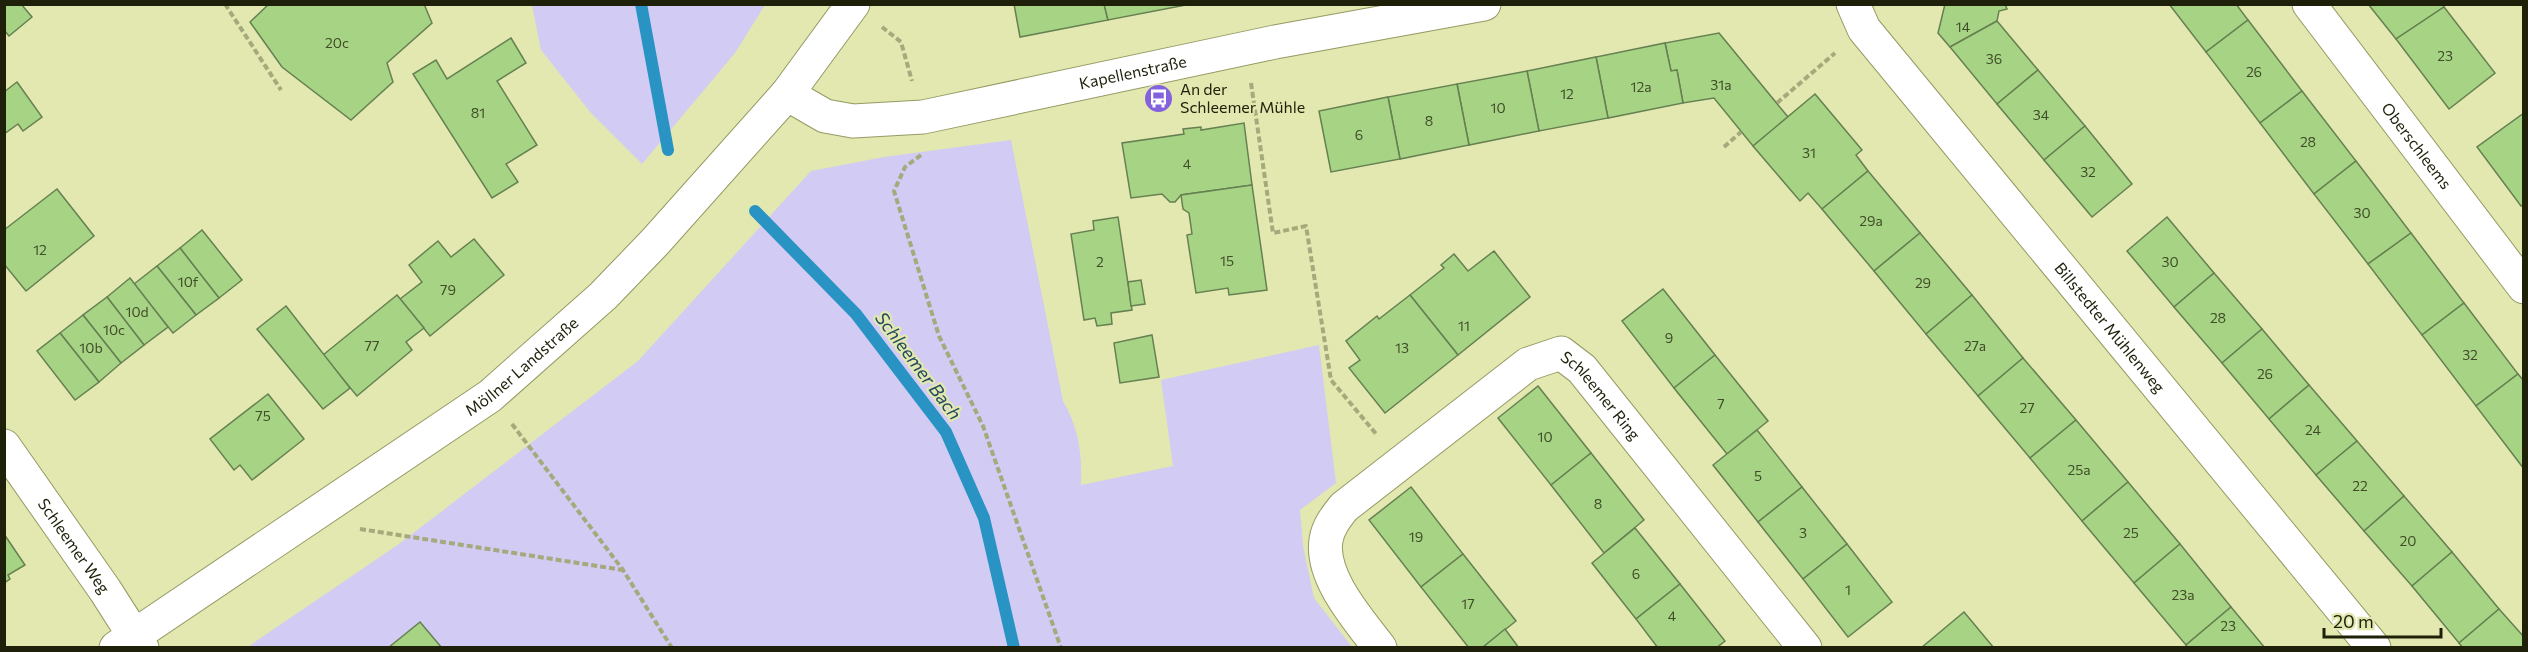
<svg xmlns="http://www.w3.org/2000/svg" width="2528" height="652" viewBox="0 0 2528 652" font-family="Commissioner,sans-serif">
	<rect width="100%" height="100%" fill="#e2e8af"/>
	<!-- green -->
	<g fill="#d2cbf4">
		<path d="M532 5V4L765 5 735 53 642 164 591 113 541 50Z"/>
		<path d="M1011 140 1063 401C1079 429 1082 453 1081 485L1173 466 1161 380 1319 345 1336 483 1300 510 1303 546 1314 598 1352 647 246 648 399 544 638 361 811 171 884 157Z"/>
	</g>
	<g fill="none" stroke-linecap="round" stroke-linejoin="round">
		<!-- stream -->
		<g stroke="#2994c3" stroke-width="12">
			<path d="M641 4 668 150"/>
			<path d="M755 211 856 314 946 432 984 518 1014 648"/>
		</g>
	</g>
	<!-- building -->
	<g fill="#a6d484" stroke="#668052" stroke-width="1.5">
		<path d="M4 4H21L32 17 9 36 4 30Z"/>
		<path d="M269 4H424L432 23 387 63 393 82 351 120 282 67 250 22Z"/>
		<path d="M1014 4H1104L1108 20 1020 37Z"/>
		<path d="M1104 4H1191L1108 20Z"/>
		<path d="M1945 4H2005L2007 9 1999 11 1997 21 1950 47 1938 33Z"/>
		<path d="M2169 4H2236L2248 20 2206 52Z"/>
		<path d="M2368 4H2442L2444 7 2396 39Z"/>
		<path d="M2444 7 2495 73 2449 109 2396 39Z"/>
		<path d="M2248 20 2302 91 2260 123 2206 52Z"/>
		<path d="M1997 21 2038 70 1997 104 1950 47Z"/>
		<path d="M1719 33 1788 117 1753 146 1714 98 1683 103 1677 70 1671 71 1665 43Z"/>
		<path d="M511 38 526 63 497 81 537 145 506 164 518 182 492 198 413 74 436 60 447 79Z"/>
		<path d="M1665 43 1671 71 1677 70 1683 103 1608 118 1596 57Z"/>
		<path d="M1596 57 1608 118 1539 131 1527 71Z"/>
		<path d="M2038 70 2085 126 2044 160 1997 104Z"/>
		<path d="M1527 71 1539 131 1469 145 1457 84Z"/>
		<path d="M17 82 42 117 23 131 18 124 4 134V92Z"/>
		<path d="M1457 84 1469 145 1400 159 1388 97Z"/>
		<path d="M2302 91 2356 161 2314 194 2260 123Z"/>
		<path d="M1815 94 1862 150 1856 155 1868 171 1822 209 1808 193 1800 201 1753 146Z"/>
		<path d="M1388 97 1400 159 1331 172 1319 111Z"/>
		<path d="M2524 113V204L2521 206 2477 147Z"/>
		<path d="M1244 123 1252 185 1181 195 1175 202H1170L1162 194 1131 198 1122 143 1184 134 1183 129 1201 127V130Z"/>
		<path d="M2085 126 2132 184 2092 217 2044 160Z"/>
		<path d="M2356 161 2411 233 2368 264 2314 194Z"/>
		<path d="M1868 171 1920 233 1874 271 1822 209Z"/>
		<path d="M1252 185 1267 290 1229 295 1228 288 1196 293 1187 235 1192 234 1189 213 1183 209 1181 195Z"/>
		<path d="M57 189 94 236 26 291 4 264V230Z"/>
		<path d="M1118 217 1132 310 1111 313 1112 324 1097 326 1095 318 1084 320 1071 234 1094 230 1093 221Z"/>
		<path d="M2167 217 2214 273 2174 307 2127 251Z"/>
		<path d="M202 230 242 280 219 298 180 248Z"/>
		<path d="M1920 233 1972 295 1926 334 1874 271Z"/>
		<path d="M2411 233 2464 303 2422 335 2368 264Z"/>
		<path d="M474 239 504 275 430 336 400 299 422 282 409 265 438 241 451 257Z"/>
		<path d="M180 248 219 298 196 315 157 266Z"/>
		<path d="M1494 251 1530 297 1458 355 1410 295 1444 268 1441 265 1454 254 1468 271Z"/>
		<path d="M157 266 196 315 173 333 134 284Z"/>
		<path d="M2214 273 2262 329 2222 363 2174 307Z"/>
		<path d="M130 278 168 327 144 345 107 297Z"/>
		<path d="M1141 280 1145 304 1131 306 1128 282Z"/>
		<path d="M1663 289 1715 355 1674 388 1622 321Z"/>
		<path d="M397 295 424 328 406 342 412 350 357 396 323 355Z"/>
		<path d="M1410 295 1458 355 1385 413 1349 368 1360 360 1346 341 1377 316 1379 319Z"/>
		<path d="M1972 295 2023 358 1978 396 1926 334Z"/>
		<path d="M107 297 144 345 121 363 83 315Z"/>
		<path d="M2464 303 2518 374 2476 406 2422 335Z"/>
		<path d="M286 306 350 388 323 409 257 329Z"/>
		<path d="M83 315 121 363 99 382 60 333Z"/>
		<path d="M2262 329 2309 385 2269 419 2222 363Z"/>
		<path d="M60 333 99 382 75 400 37 351Z"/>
		<path d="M1152 335 1159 377 1120 383 1114 343Z"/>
		<path d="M1715 355 1768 421 1727 454 1674 388Z"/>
		<path d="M2023 358 2076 420 2030 458 1978 396Z"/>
		<path d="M2518 374 2524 381V469L2476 406Z"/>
		<path d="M2309 385 2357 441 2316 475 2269 419Z"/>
		<path d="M1538 386 1591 453 1551 485 1498 418Z"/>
		<path d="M268 394 304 439 252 480 240 465 234 470 210 439Z"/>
		<path d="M2076 420 2128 482 2082 521 2030 458Z"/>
		<path d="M1757 430 1802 487 1758 522 1713 465Z"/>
		<path d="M2357 441 2404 496 2364 531 2316 475Z"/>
		<path d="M1591 453 1644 520 1604 553 1551 485Z"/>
		<path d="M2128 482 2180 544 2134 583 2082 521Z"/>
		<path d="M1411 487 1463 554 1421 587 1369 520Z"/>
		<path d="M1802 487 1847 544 1803 579 1758 522Z"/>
		<path d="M2404 496 2452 552 2412 586 2364 531Z"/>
		<path d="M1635 528 1680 584 1636 619 1592 563Z"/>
		<path d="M4 534 25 565 8 575 10 579 4 583Z"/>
		<path d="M1847 544 1892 602 1848 637 1803 579Z"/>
		<path d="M2180 544 2231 607 2186 645 2134 583Z"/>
		<path d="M2452 552 2499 609 2459 643 2412 586Z"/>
		<path d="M1463 554 1516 621 1482 648H1469L1421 587Z"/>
		<path d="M1680 584 1725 641 1716 648H1658L1636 619Z"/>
		<path d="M2231 607 2265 648H2188L2186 645Z"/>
		<path d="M2499 609 2524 637V648H2463L2459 643Z"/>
		<path d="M1964 612 1994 648H1921Z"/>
		<path d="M420 622 442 648H388Z"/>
		<path d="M1505 629 1519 648H1482Z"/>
	</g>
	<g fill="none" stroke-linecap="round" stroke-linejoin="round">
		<defs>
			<g id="minor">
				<path id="s1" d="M1853 4 1864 29 2374 648"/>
				<path id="s2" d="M2309 4 2524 287"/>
				<path id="s3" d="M4 446 105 590 142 648"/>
				<path id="s4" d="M1380 648C1359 620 1320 577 1326 540 1328 527 1336 517 1344 507L1528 364 1561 353 1582 369 1805 648"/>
			</g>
			<g id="tertiary">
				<path id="s5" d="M787 94 825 116 853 121 923 117 1275 42 1484 4"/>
				<path id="s6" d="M116 648 490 396 603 296 655 242 787 94 853 4"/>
			</g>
		</defs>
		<!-- minor casing -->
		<use href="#minor" stroke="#959a64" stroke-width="35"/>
		<!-- tertiary casing -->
		<use href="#tertiary" stroke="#959a64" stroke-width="35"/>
		<!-- path -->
		<g stroke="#a5a97b" stroke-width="4" stroke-dasharray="6 3" stroke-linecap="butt">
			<path d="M225 4 281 90"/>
			<path d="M882 27 901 42 912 81"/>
			<path d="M1251 83 1273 233 1306 226 1331 380 1377 435"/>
			<path d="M1777 103 1835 53"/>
			<path d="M1724 147 1741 132"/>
			<path d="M921 155 905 167 894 191 939 336 983 426 1061 648"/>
			<path d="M512 424 623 570 672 648"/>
			<path d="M360 529 623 570"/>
		</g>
		<!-- minor -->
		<use href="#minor" stroke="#fff" stroke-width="33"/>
		<!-- tertiary -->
		<use href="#tertiary" stroke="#fff" stroke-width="33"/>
	</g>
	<!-- icons -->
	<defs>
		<symbol id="bus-disc" viewBox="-11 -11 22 22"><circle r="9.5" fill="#8462dd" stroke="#e2e8af"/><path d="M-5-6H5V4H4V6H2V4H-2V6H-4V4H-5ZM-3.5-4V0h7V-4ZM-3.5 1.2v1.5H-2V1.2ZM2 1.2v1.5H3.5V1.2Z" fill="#fff"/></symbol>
	</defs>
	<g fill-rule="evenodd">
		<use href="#bus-disc" x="1142" y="82" width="33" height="33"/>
	</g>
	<g text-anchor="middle" stroke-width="4.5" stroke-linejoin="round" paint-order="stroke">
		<!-- number labels -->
		<g font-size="14" fill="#414d28">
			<text x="1963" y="32">14</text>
			<text x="337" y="48">20c</text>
			<text x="2445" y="61">23</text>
			<text x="1994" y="64">36</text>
			<text x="2254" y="77">26</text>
			<text x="1721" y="90">31a</text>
			<text x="1641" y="92">12a</text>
			<text x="1567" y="99">12</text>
			<text x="1498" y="113">10</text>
			<text x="478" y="118">81</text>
			<text x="2041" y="120">34</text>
			<text x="1429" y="126">8</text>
			<text x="1359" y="140">6</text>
			<text x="2308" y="147">28</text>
			<text x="1809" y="158">31</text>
			<text x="1187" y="169">4</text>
			<text x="2088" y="177">32</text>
			<text x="2362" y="218">30</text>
			<text x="1871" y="226">29a</text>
			<text x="40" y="255">12</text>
			<text x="1227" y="266">15</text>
			<text x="1100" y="267">2</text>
			<text x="2170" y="267">30</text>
			<text x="188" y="287">10f</text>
			<text x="1923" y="288">29</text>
			<text x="448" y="295">79</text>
			<text x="137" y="317">10d</text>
			<text x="2218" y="323">28</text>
			<text x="1464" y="331">11</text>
			<text x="114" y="335">10c</text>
			<text x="1669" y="343">9</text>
			<text x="372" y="351">77</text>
			<text x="1975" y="351">27a</text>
			<text x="91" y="353">10b</text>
			<text x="1402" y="353">13</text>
			<text x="2470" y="360">32</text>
			<text x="2265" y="379">26</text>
			<text x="1721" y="409">7</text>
			<text x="2027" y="413">27</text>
			<text x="263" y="421">75</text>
			<text x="2313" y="435">24</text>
			<text x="1545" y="442">10</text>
			<text x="2079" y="475">25a</text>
			<text x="1758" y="481">5</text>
			<text x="2360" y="491">22</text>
			<text x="1598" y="509">8</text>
			<text x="1803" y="538">3</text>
			<text x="2131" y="538">25</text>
			<text x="1416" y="542">19</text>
			<text x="2408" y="546">20</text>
			<text x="1636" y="579">6</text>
			<text x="1848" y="595">1</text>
			<text x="2183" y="600">23a</text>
			<text x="1468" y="609">17</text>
			<text x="1672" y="621">4</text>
			<text x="2228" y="631">23</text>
		</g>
		<!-- street labels -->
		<g font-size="16" fill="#1f200a" stroke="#e2e8af">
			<text dy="6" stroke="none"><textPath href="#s5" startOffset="357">Kapellenstraße</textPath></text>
			<text dy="6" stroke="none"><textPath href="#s2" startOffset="178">Oberschleems</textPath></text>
			<text dy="6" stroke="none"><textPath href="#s1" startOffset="414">Billstedter Mühlenweg</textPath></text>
			<text dy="6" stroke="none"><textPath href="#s6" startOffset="494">Möllner Landstraße</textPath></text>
			<text dy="6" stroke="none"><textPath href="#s4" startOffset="488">Schleemer Ring</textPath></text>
			<text dy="6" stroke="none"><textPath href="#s3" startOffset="122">Schleemer Weg</textPath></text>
		</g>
		<!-- poi labels -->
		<g font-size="16" fill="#1f200a" stroke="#e2e8af" text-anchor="start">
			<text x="1180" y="95">An der<tspan x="1180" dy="18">Schleemer Mühle</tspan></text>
		</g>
		<!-- water labels -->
		<g font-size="18" font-style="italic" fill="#204a5f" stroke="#e2e8af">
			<text transform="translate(918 366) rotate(53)" y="6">Schleemer Bach</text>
		</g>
	</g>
	<!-- border -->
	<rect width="2528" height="652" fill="none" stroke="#1f200a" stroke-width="12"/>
	<!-- scale -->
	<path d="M2324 628v9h117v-9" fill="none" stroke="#1f200a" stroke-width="3"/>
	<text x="2333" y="628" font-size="18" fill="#1f200a" stroke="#e2e8af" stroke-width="4.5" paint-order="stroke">20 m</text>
</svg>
